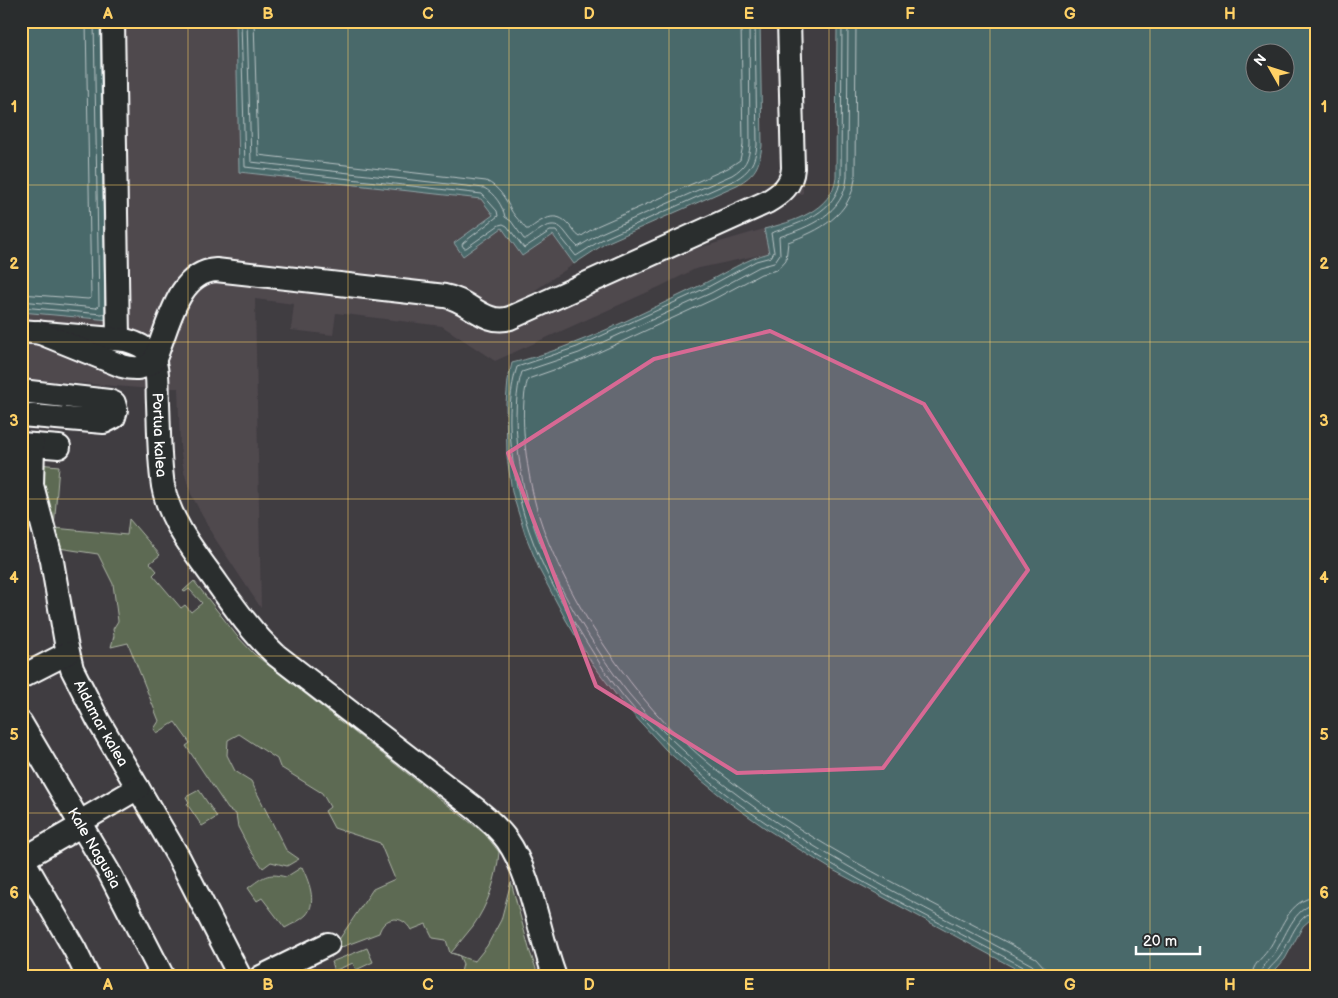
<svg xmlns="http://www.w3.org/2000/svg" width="1338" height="998" viewBox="0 0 1338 998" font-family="'Balsamiq Sans',sans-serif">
	<rect width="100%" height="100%" fill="#403d41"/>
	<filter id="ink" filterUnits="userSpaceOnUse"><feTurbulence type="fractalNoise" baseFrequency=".02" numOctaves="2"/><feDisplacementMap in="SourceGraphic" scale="10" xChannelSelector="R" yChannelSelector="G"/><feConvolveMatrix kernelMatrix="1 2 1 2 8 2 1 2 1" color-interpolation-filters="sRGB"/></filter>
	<g filter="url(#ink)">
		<!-- built -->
		<path fill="#4f484e" d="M105 21H236L239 172 482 199 493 215 454 242 463 256 502 228 522 256 553 235 574 264 531 293 533 298 764 194 778 182 781 168 779 21H800L803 193 687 246 689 251 764 229 769 253 695 269 659 287 495 361 442 326 336 313 333 335 291 330 294 304 255 299 261 608 212 534 191 494 184 472 180 447 178 388H139L21 378V312L110 320Z"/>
		<!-- green -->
		<g fill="#5d6b52" stroke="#aeb5a8">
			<path d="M38 464 59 466 54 528 127 535 129 519 160 555 150 563 157 571 153 575 181 608 185 605 191 612 202 603 189 589 185 592 183 591 194 581 237 636 254 654 485 834 499 852C497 878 488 905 473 926 466 935 458 944 451 953 459 955 465 959 475 961L487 946 501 920 511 882 530 952 539 977H450L461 972 463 964 459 955 450 953 446 940 433 938 426 924 411 930C402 914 384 916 379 933L339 948 338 941 373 889 395 879 380 843 334 828 325 811 330 807 322 793 280 767 277 759 239 734 228 740 227 755 235 771 251 781 286 850 299 859 287 866 271 862 263 868 250 850 238 827 236 814 228 809 186 746 190 743 175 722 157 733 154 729 159 721 128 643 111 647 114 636 113 629 118 621 113 584 98 554 52 547Z"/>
			<path d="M199 790 217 817 202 826 187 804 189 802 186 797Z"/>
			<path d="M302 867C308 880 318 902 306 915 300 921 292 924 285 928L262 898 257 901 248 888C263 877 267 872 286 877Z"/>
			<path d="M367 948 373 962 356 970 353 963 334 971 331 962Z"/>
		</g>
		<!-- water -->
		<g fill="#4a696b" stroke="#92a5a6" fill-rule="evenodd">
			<path d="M21 21H105L110 320 21 312Z"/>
			<path d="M236 21H760L762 146C759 167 756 174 737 185L606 243 574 264 553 235 522 256 502 228 463 256 454 243 493 215 481 199 239 172Z"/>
			<path d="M837 21H1317V914L1303 926 1285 959 1269 977H1031L831 869 768 830 727 801 691 772 666 750 620 700 592 663 566 620 540 571 525 534 512 492 507 456 506 403 508 380 512 363C578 347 642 313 703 284 725 273 746 259 769 253L764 229C792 222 832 211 836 177ZM1256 52H1286V82H1256Z"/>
		</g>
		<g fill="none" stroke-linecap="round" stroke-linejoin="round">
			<!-- shore -->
			<g stroke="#b7c3c4" stroke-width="1">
				<path d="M241 21 245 167 482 194 497 211 498 216 463 243 462 245 464 248H466L499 225 503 224 507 226 524 248 550 231H556L576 256 603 239 735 180C750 171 755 163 757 145L755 21"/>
				<path d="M247 21 251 162 484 188C494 193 503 206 505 217L511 221 524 239H527C539 231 553 216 565 232 569 237 573 243 578 247L601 233 732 175C745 167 749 160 750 145L749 21"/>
				<path d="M254 21 258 155 486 181C498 186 506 199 511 210 514 216 522 223 526 229H529C541 220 556 209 569 225 573 229 575 234 580 237L597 226 728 168 740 160 743 145 741 21"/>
				<path d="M842 21 841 177C837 213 800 223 771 233L774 252 771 257 756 261 708 287 577 347 517 367C503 408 512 474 524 515 536 556 556 594 579 630 593 653 607 676 624 697 728 824 888 894 1029 970L1032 977"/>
				<path d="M848 21 847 177C844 214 809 227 779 237L780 254 774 263 759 267 711 293 671 311 579 353 522 372C509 409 520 477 530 514 542 554 562 592 584 628 598 650 612 673 629 694 734 820 891 888 1032 965L1037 970 1038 977"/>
				<path d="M856 21 855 178C851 215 819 231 788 242L786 260 777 270 761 274 714 299 582 360 528 379C517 411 528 480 538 513 550 552 569 588 589 622 615 663 643 702 678 736 779 833 915 892 1036 958L1044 967 1046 977"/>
				<path d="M21 294 88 299 91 298 86 21"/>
				<path d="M21 301 96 308 99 306 94 21"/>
				<path d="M21 307 102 314 105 313 100 21"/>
				<path d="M1252 977C1252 964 1261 960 1268 950 1281 932 1288 898 1317 897"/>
				<path d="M1259 977C1260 967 1269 962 1274 954 1286 938 1293 906 1317 904"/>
				<path d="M1266 977C1266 969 1275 964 1279 958 1290 944 1296 913 1317 911"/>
			</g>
			<defs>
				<g id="minor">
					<path d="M113 21 118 339"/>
					<path id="s1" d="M21 331 125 340C136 343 147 347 153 358 159 371 157 389 158 403 159 430 159 459 163 486 169 519 193 550 212 576 232 604 251 632 276 655L477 810C488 819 499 829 507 840 532 875 539 936 555 977"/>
					<path d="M38 332 122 366C132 369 146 370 154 360 157 355 159 347 161 342 171 315 182 272 216 270L445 296C469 300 485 326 510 318L767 202C781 194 792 185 793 168L789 21"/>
					<path d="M21 391 109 401 114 403 116 410 114 417 104 422 21 415"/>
					<path d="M21 444 59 447"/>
					<path id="s2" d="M33 445 32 485 52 561 66 643 72 669 98 720 179 858 240 977"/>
					<path d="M21 677 68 653"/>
					<path id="s3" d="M21 723 110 874 163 977"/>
					<path d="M80 822 138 788"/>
					<path d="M21 856 75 950 88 977"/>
					<path d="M23 859 82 825"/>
					<path d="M261 977 328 944"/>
				</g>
			</defs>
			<!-- minor casing -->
			<use href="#minor" stroke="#fff" stroke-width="26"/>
			<!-- minor -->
			<use href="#minor" stroke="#2a2d2e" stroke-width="22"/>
		</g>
	</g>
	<!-- marked area -->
	<path fill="#d76994" fill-opacity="0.2" stroke="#d76994" stroke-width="4" stroke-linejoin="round" d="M770 331 924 404 1028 570 883 768 737 773 596 686 508 453 654 359Z"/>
	<!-- grid -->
	<path fill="none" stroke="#ffd166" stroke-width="1" stroke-opacity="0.55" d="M188 21V977M348 21V977M509 21V977M669 21V977M829 21V977M990 21V977M1150 21V977M21 185H1317M21 342H1317M21 499H1317M21 656H1317M21 813H1317"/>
	<g text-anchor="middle" stroke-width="5" stroke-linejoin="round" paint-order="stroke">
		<!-- street labels -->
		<g font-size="15" fill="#fff" stroke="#2a2d2e">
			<text dy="5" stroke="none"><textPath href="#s1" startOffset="216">Portua kalea</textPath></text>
			<text dy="5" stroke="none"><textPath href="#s2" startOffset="290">Aldamar kalea</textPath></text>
			<text dy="5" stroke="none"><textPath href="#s3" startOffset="145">Kale Nagusia</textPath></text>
		</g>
	</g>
	<!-- margin -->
	<rect width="1338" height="998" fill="none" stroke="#2a2d2e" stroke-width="55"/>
	<!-- north arrow -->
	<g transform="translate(1270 68) rotate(309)"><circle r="24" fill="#2a2d2e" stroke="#7f8182"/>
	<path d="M0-4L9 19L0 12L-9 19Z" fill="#ffd166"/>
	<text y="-8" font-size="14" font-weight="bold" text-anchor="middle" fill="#ffffff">N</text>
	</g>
	<!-- scale -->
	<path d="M1136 946v8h64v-8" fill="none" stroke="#ffffff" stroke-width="2.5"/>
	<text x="1143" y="946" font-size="15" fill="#ffffff" stroke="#2a2d2e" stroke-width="4" paint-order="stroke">20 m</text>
	<rect x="28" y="28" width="1282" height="942" fill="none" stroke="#ffd166" stroke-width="2"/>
	<g font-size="16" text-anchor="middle" font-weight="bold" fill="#ffd166">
		<text x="108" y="19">A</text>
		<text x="268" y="19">B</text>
		<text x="428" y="19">C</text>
		<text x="589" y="19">D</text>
		<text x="749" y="19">E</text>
		<text x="910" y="19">F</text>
		<text x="1070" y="19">G</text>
		<text x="1230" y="19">H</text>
		<text x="14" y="112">1</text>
		<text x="1324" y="112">1</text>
		<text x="14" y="269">2</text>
		<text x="1324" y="269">2</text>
		<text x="14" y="426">3</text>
		<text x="1324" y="426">3</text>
		<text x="14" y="583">4</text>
		<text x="1324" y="583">4</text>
		<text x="14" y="740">5</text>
		<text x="1324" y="740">5</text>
		<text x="14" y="898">6</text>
		<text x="1324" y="898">6</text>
		<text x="108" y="990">A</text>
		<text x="268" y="990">B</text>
		<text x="428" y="990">C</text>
		<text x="589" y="990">D</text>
		<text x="749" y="990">E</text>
		<text x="910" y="990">F</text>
		<text x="1070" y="990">G</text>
		<text x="1230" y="990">H</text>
	</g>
</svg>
